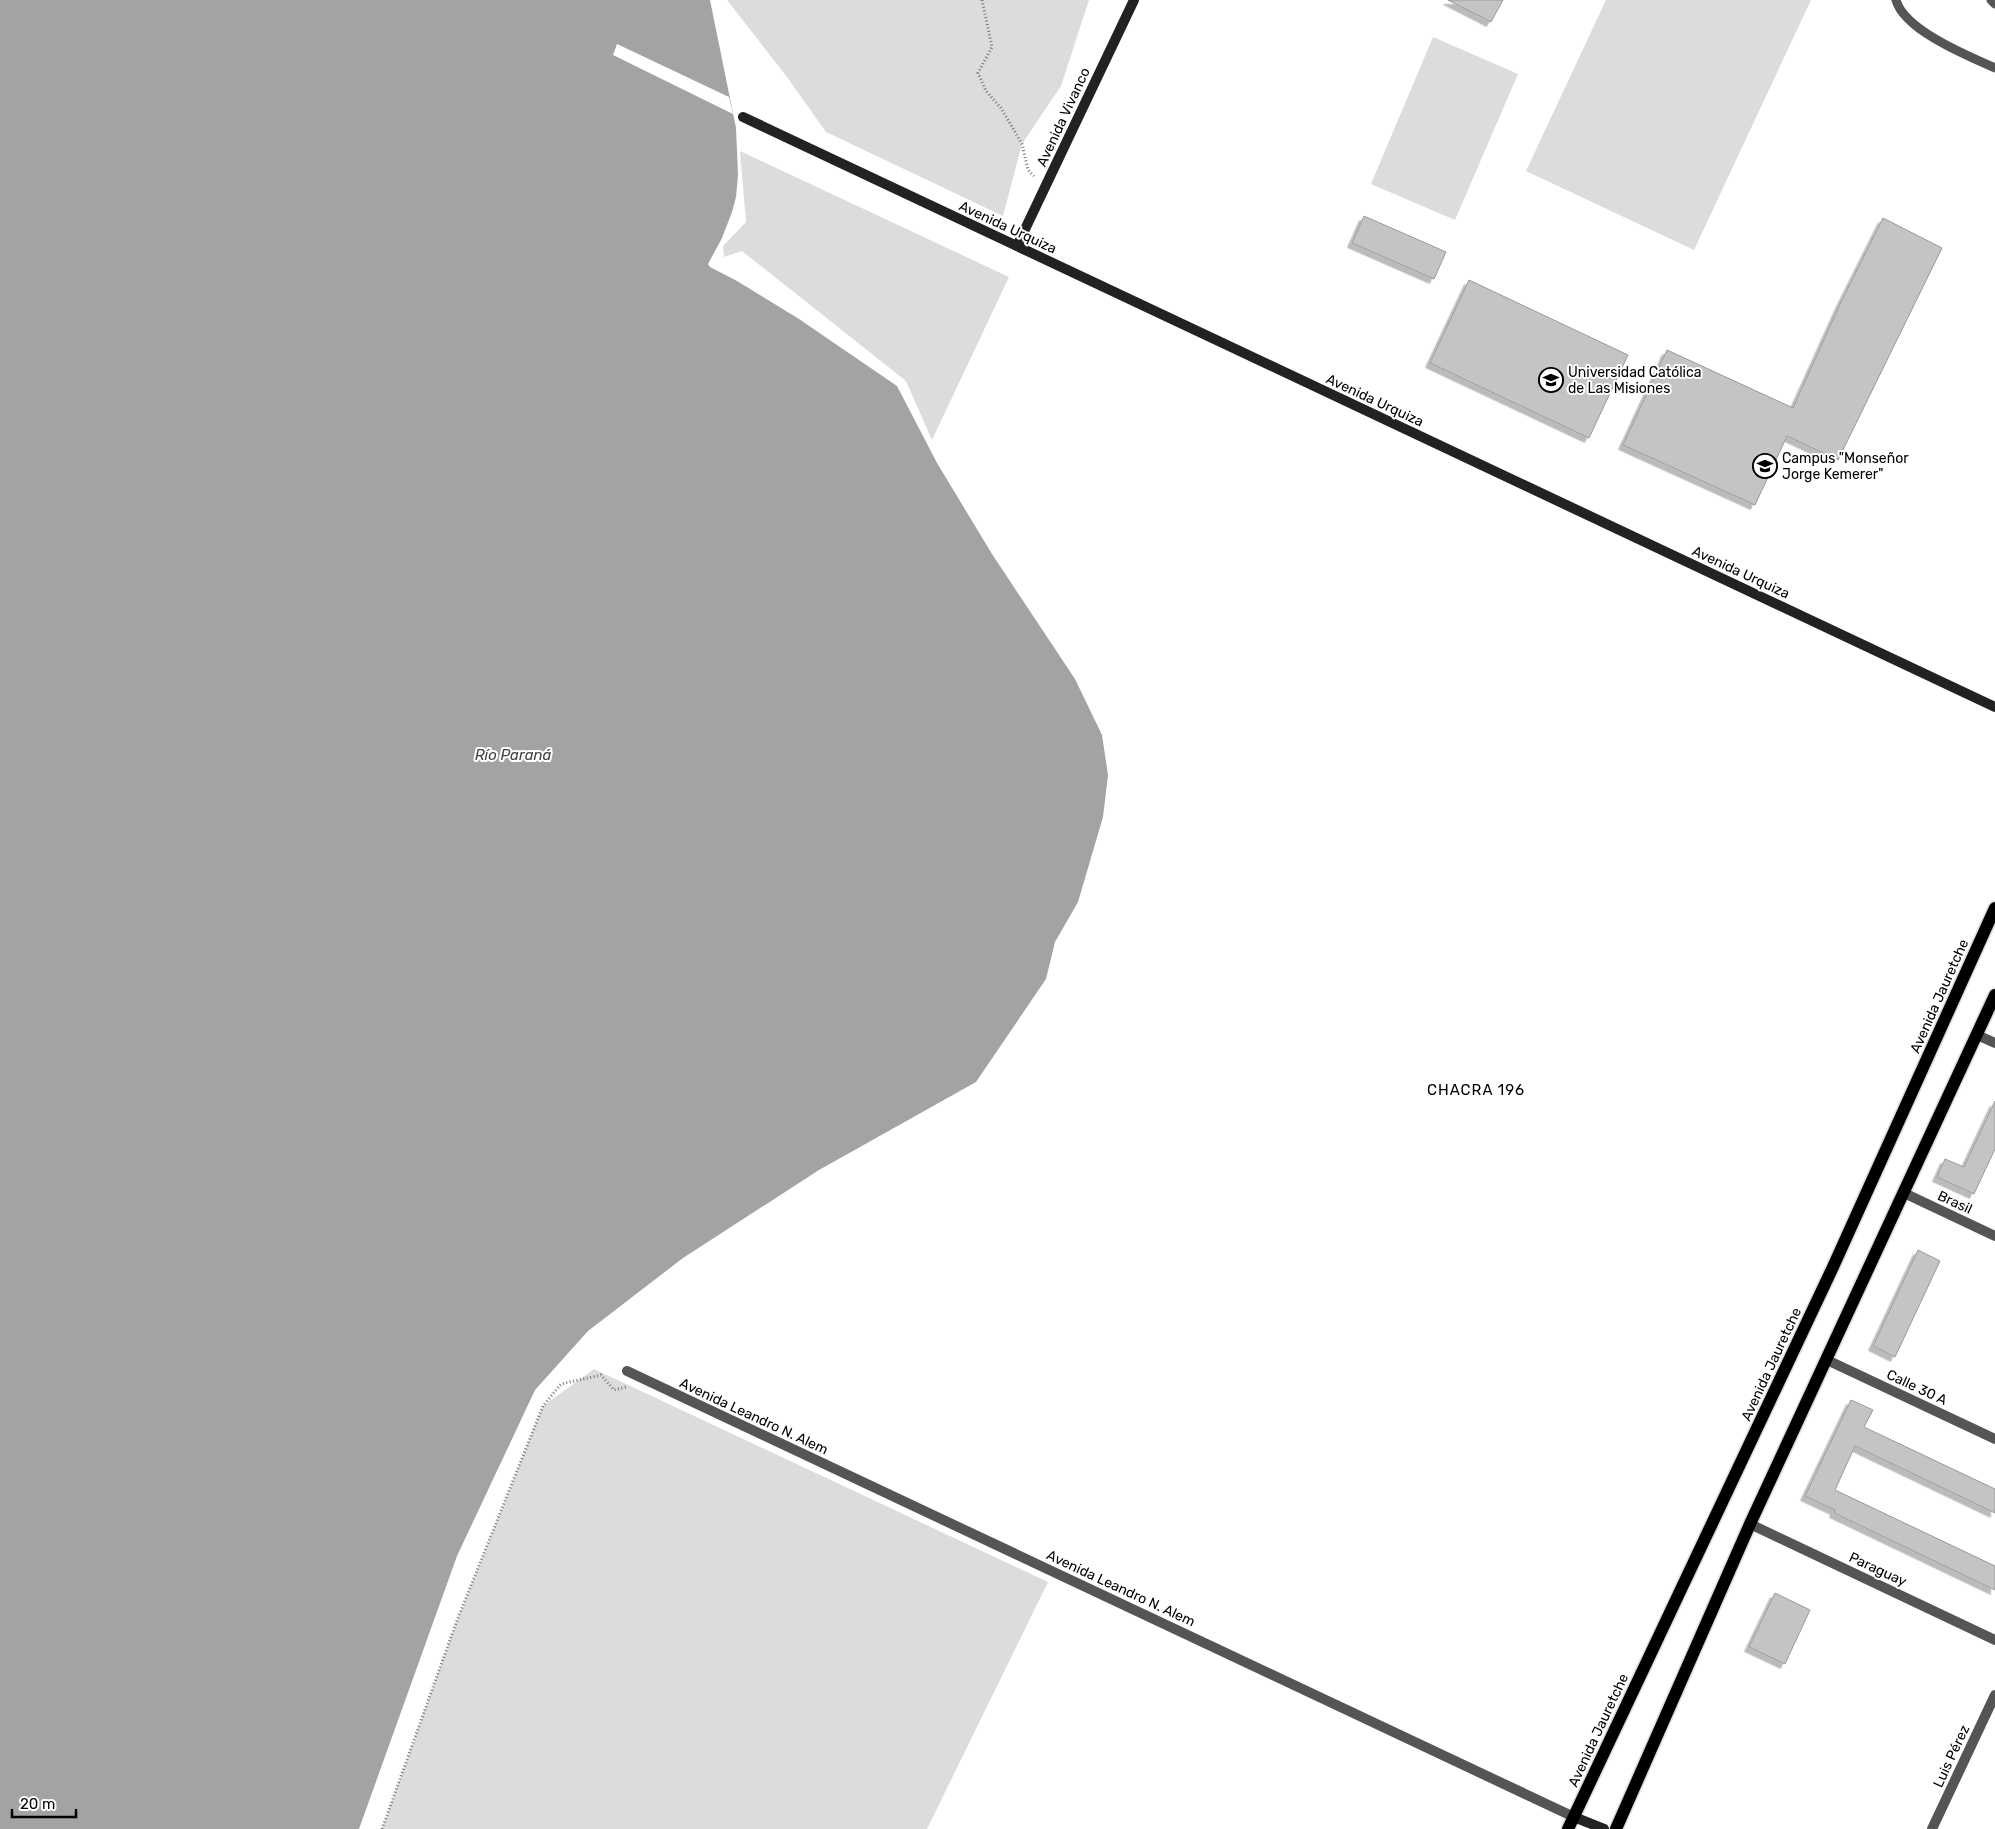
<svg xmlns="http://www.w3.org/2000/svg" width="1995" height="1829" viewBox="0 0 1995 1829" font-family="Rubik,sans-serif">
	<defs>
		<filter id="shadow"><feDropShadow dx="-4.5" dy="4.5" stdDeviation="0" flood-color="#0004"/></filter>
	</defs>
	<rect width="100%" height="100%" fill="#fff"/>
	<!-- green -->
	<g fill="#dcdcdc">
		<path d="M727 0H1089L1061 86 1022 144 1003 216 826 132 787 77Z"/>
		<path d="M1606 0H1811L1694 250 1526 171Z"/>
		<path d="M1433 37 1518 74 1455 220 1371 184Z"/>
		<path d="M740 151 1009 277 932 440 906 381 742 251 724 257 723 246 746 222Z"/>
		<path d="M594 1369 1048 1582 927 1829H382L456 1623 543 1406Z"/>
	</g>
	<!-- water -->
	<path fill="#a3a3a3" d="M0 0H710L736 128 738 175 736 197 732 212 722 238 708 264 710 267 737 281 799 319 897 386 937 463 992 554 1075 679 1102 735 1108 775 1103 817 1078 902 1055 942 1046 979 976 1082 819 1170 683 1258 588 1331 535 1390 457 1556 359 1829H0Z"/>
	<!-- pier -->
	<path fill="#fff" d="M617 44 729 97 733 114 613 55Z"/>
	<!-- building -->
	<g fill="#c4c4c4" stroke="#999" filter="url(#shadow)">
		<path d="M1448 0H1503L1491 22Z"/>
		<path d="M1364 216 1446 252 1434 279 1352 243Z"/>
		<path d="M1883 218 1942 248 1838 460 1787 436 1755 505 1623 445 1667 350 1793 408 1841 302Z"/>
		<path d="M1469 280 1628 355 1589 438 1430 363Z"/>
		<path d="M1995 1101V1149L1974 1194 1937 1177 1945 1159 1964 1167Z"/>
		<path d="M1918 1250 1940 1261 1895 1357 1873 1346Z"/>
		<path d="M1851 1400 1873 1410 1864 1427 1995 1489V1513L1855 1446 1835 1490 1995 1566V1590L1834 1513 1835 1510 1805 1496Z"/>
		<path d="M1775 1593 1810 1610 1785 1664 1749 1647Z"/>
	</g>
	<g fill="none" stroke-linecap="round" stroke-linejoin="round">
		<defs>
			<g id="primary">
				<path d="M1568 1829 1833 1267 1995 908"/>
				<path d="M1616 1829 1750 1524 1995 995"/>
			</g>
		</defs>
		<!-- primary casing -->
		<use href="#primary" stroke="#dbdbdb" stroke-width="15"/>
		<!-- path -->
		<g stroke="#777" stroke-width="3" stroke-dasharray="1 2.5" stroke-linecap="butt">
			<path d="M982 0 992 47 978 73 986 91 1001 108 1022 144 1028 170 1034 176"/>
			<path d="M382 1829 456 1623 543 1406 561 1384 601 1375 614 1390 626 1387"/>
		</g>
		<!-- lane -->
		<g stroke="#555" stroke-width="9">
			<path d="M1896 0C1904 30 1968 56 1995 68"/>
			<path d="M1991 0 1995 4"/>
		</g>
		<!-- street -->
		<g stroke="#555" stroke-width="10">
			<path d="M1977 1035 1995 1043"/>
			<path d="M1904 1193 1995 1236"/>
			<path d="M1827 1360 1995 1439"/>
			<path d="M627 1371 1574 1817"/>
			<path d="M1750 1524 1995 1640"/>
			<path d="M1932 1829 1995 1695"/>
		</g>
		<!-- secondary -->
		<g stroke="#222" stroke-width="10">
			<path d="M743 117 1995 707"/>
			<path d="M1017 246 1134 0"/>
			<path d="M1574 1817 1604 1829"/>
		</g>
		<!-- primary -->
		<use href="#primary" stroke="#000" stroke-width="12"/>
	</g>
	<!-- icons -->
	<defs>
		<symbol id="university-ring" viewBox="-11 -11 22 22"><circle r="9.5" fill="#fff" stroke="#000" stroke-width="1.5"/><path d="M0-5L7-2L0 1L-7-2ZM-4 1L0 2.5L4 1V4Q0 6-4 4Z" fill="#000"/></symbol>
	</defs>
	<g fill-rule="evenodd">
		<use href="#university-ring" x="1537" y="366" width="28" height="28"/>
		<use href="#university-ring" x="1751" y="452" width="28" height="28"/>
	</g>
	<g text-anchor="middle" stroke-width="4" stroke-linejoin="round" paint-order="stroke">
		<!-- street labels -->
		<g font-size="14" fill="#000" stroke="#fff">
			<text transform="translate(1063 117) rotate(-65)" y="5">Avenida Vivanco</text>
			<text transform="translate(1008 227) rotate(25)" y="5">Avenida Urquiza</text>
			<text transform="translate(1375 400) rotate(25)" y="5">Avenida Urquiza</text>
			<text transform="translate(1741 572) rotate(25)" y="5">Avenida Urquiza</text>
			<text transform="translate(1939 996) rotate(-66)" y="5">Avenida Jauretche</text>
			<text transform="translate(1955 1202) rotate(25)" y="5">Brasil</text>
			<text transform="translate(1771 1364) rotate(-65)" y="5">Avenida Jauretche</text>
			<text transform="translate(1917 1387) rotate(25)" y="5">Calle 30 A</text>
			<text transform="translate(754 1416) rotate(25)" y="5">Avenida Leandro N. Alem</text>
			<text transform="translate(1878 1569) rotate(25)" y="5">Paraguay</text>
			<text transform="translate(1121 1588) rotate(25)" y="5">Avenida Leandro N. Alem</text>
			<text transform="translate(1598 1730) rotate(-65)" y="5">Avenida Jauretche</text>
			<text transform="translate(1951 1756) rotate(-65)" y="5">Luis Pérez</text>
		</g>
		<!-- poi labels -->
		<g font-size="14" fill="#000" stroke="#fff" text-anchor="start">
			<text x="1568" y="377">Universidad Católica<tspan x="1568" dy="16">de Las Misiones</tspan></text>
			<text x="1782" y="463">Campus "Monseñor<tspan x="1782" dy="16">Jorge Kemerer"</tspan></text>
		</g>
		<!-- water labels -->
		<g font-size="15" font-style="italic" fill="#444" stroke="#fff">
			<text x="513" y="760">Río Paraná</text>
		</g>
		<!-- neighbourhood labels -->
		<g font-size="15" letter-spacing="1" fill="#000" stroke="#fff">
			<text x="1476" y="1095">CHACRA 196</text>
		</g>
	</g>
	<!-- scale -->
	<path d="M12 1809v8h64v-8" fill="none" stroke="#000000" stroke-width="2.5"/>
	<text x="20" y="1809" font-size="15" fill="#000000" stroke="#ffffff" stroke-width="4" paint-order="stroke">20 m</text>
</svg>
